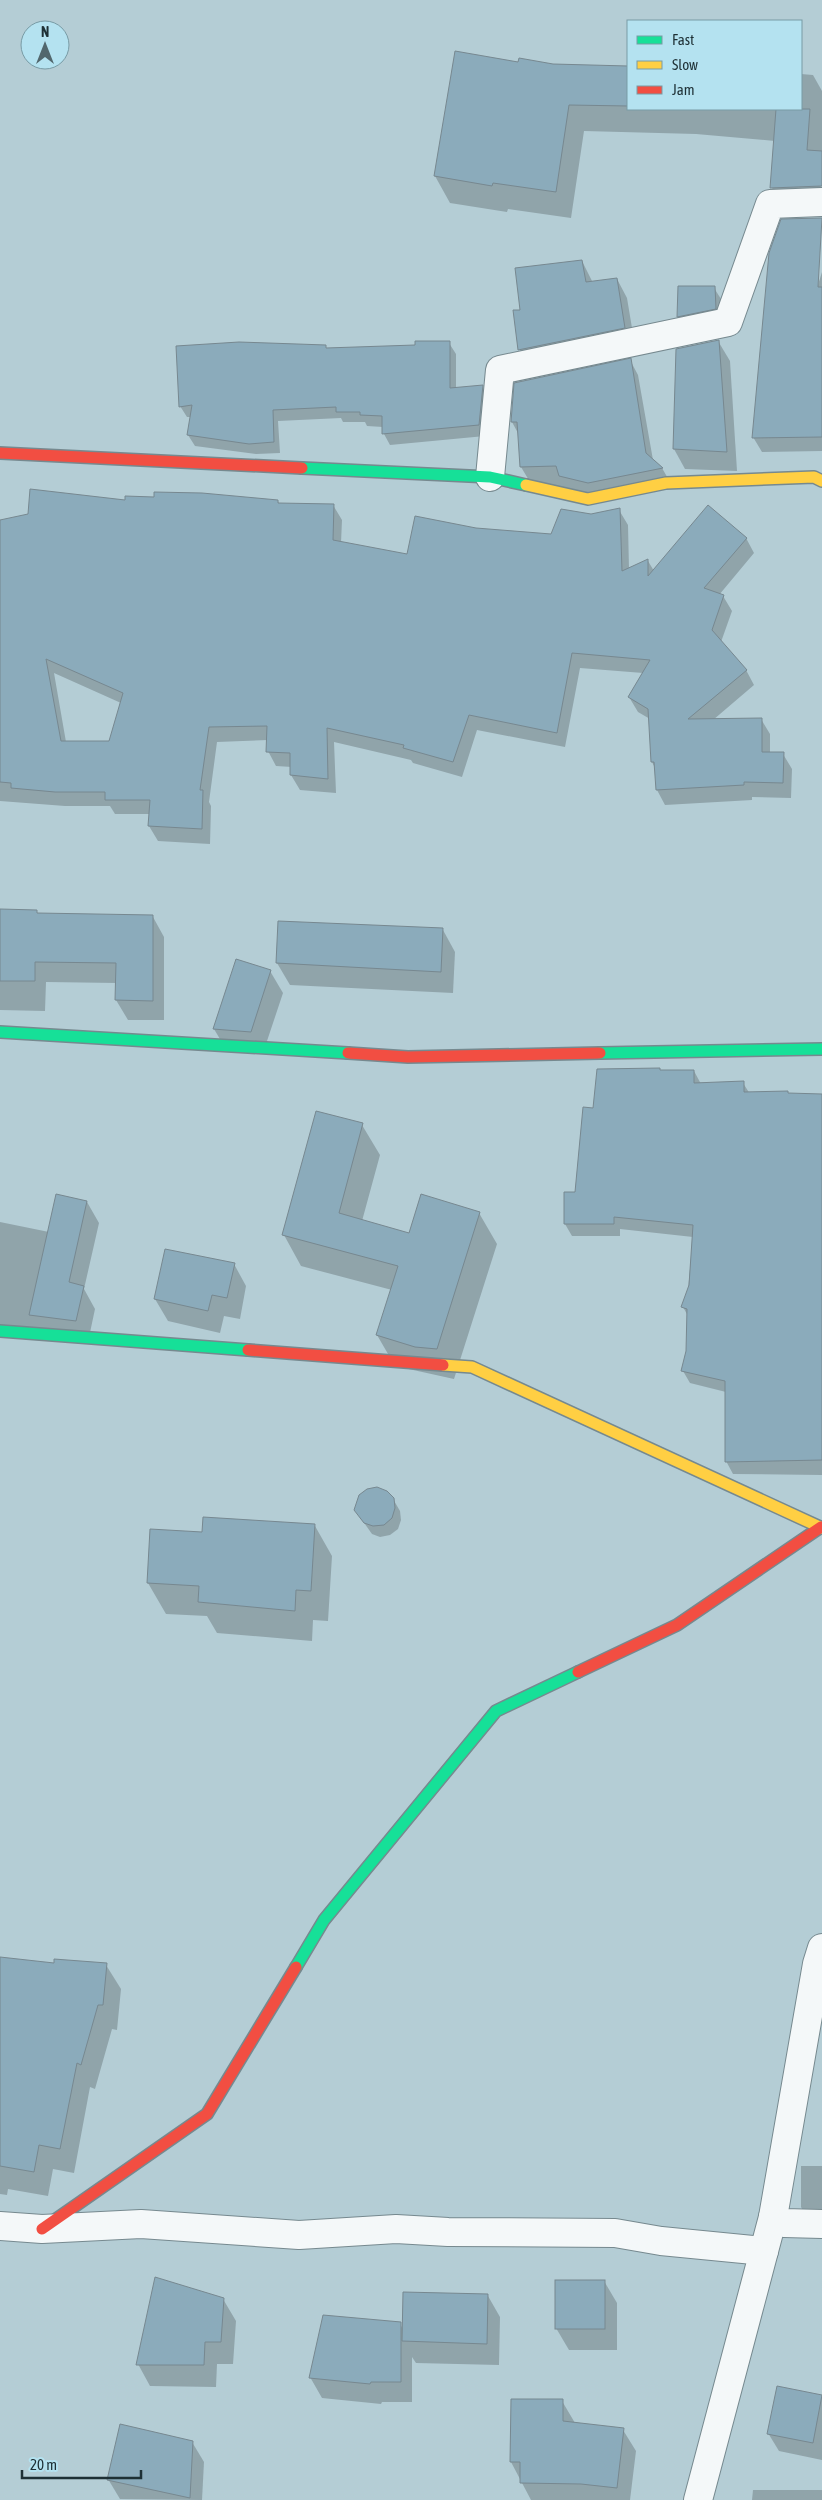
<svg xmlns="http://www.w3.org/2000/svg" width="822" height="2500" viewBox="0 0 822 2500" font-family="'Asap Condensed',sans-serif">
	<rect width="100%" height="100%" fill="#b4cdd5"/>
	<!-- shadow -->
	<g fill="#0003" fill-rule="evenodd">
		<path d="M456 52 519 63 628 67V109H801V74L813 75 822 91V172L818 214 787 215 772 188 775 141 696 134 584 131 571 218 508 209 507 212 450 203 435 176Z"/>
		<path d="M582 261 593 283 617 279 627 298 635 346 530 369 520 350 515 312 522 311Z"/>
		<path d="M822 272V451L762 452 753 437 809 314Z"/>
		<path d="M714 288 721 299 722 319 685 327 678 316Z"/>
		<path d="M718 341 730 361 737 471 685 469 674 449Z"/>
		<path d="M449 343 456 354V389L482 387 488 398 485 436 390 445 384 434 383 427 367 426 365 422H343L341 418 278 421 280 453 256 454 195 446 188 435 191 417H187L180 406 327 349 416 346Z"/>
		<path d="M630 360 638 375 653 460 662 468 670 482 597 497 530 482 521 467 519 435 512 422 516 384Z"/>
		<path d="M126 501H278L279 504 333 505 342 520 341 543 408 555 476 530 552 535 591 516 619 510 628 525 629 569 648 561 654 571 746 538 754 553 719 595 723 596 732 611 721 642 746 670 754 685 713 720 761 719 770 734V753L783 754 792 769 791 798 752 797V800L665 805 657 790 655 768 652 762 650 719 638 712 629 697 643 673 580 668 565 747 477 730 462 777 413 763 411 760 334 742 336 793 300 790 291 775 292 767 276 766 268 751V740L217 742 209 802 211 806 210 844 158 841 149 826 150 814H115L110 806H65L0 801V522ZM54 673 121 703 110 742H66Z"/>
		<path d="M0 910 36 911 38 915 153 917 164 937V1020H128L116 1000 117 983 46 982 45 1011 0 1010Z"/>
		<path d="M443 930 455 952 453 993 290 985 277 963Z"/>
		<path d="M237 961 270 971 283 993 263 1053 227 1051 214 1029Z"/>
		<path d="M694 1071 701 1084 743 1083 750 1094 822 1095V1475L733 1474 726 1461V1392L690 1383 683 1371 688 1351V1316L683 1307 688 1290 693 1237 620 1229V1236H572L565 1224 576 1194 594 1109Z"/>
		<path d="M362 1125 380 1155 362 1221 409 1234 479 1213 497 1244 454 1379 395 1366 377 1335 392 1290 301 1266 284 1235Z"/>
		<path d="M87 1202 99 1223 84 1289 95 1309 88 1342 0 1327V1222L49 1232Z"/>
		<path d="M234 1264 246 1286 240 1319 224 1316 220 1333 168 1321 155 1299Z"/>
		<path d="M393 1499 400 1511 401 1520 398 1529 390 1535 380 1537 372 1534 355 1510Z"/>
		<path d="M315 1526 332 1556 328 1621 313 1620 312 1641 217 1633 207 1616 166 1614 148 1583 203 1533Z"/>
		<path d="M0 1958 55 1965H106L121 1989 117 2030 112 2029 95 2089 90 2087 74 2173 53 2169 48 2196 8 2189 7 2195 0 2194Z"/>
		<path d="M801 2166H822V2219H808L801 2207Z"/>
		<path d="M604 2281 617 2303V2350H569L556 2328Z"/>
		<path d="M488 2296 500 2317 499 2365 416 2363 412 2357V2402H382L381 2404 322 2398 310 2377 400 2324 403 2329Z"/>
		<path d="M223 2299 236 2321 233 2364H217L216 2387 150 2386 138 2364Z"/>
		<path d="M778 2387 822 2396V2460L779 2451 768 2433Z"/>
		<path d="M562 2401 575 2423 623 2430 636 2451 630 2500H531L511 2462Z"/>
		<path d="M192 2442 204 2462 202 2500 120 2499 108 2479Z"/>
		<path d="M753 2490H822V2500H752Z"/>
	</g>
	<!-- building -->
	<g fill="#8babbb" stroke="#778890" fill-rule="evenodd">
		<path d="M455 51 518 62 519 58 553 64 628 66V106L569 105 556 192 493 183 492 186 434 176Z"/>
		<path d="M776 109H810L807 150 822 151V186L770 188Z"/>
		<path d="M822 218 818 287H822V437L752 438 769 253 781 219Z"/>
		<path d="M582 260 586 282 617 278 625 328 518 350 513 310H520L515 268Z"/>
		<path d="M678 286H715L716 309 677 317Z"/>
		<path d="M719 340 727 452 673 449 676 349Z"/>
		<path d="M415 341H450V388L483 385 479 425 382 434V416L360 415V412H336V407L273 410 274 442 249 444 187 435 192 405 179 407 176 346 239 342 326 345V348L415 345Z"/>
		<path d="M631 358 646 453 663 468 588 483 559 476 556 466 520 467 517 422H511L514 383Z"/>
		<path d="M30 489 125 500V496L154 497V492L202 493 278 500V503L334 504 333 540 407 554 415 516 476 528 551 534 561 509 591 514 620 508 622 571 648 559V576L708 505 747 538 704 588 724 595 712 630 747 670 688 719 762 718V752H784L783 783 744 782V785L656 790 654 762H651L648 709 628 697 650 660 572 653 557 733 469 715 453 762 403 748 404 745 327 728 328 779 290 775V753L266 752 267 726 209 727 200 790H203L202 829 148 826 150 800H105V792H55L11 788V783L0 782V520L28 514ZM46 659 123 693 109 741H61Z"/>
		<path d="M0 909 37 910V913L153 915V1001L115 1000 116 963 35 962V981H0Z"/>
		<path d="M278 921 443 928 441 972 276 963Z"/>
		<path d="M236 959 271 970 251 1032 213 1029Z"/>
		<path d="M660 1068V1070H694V1083L744 1081V1092L788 1091V1093L822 1094V1460L725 1462V1381L681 1371 686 1351 687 1309 681 1307 689 1285 693 1225 614 1217V1224H564V1192H575L583 1107 593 1108 597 1069Z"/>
		<path d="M316 1111 363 1123 339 1213 409 1233 421 1194 480 1212 437 1349 415 1347 376 1335 398 1266 282 1235Z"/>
		<path d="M56 1194 87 1201 69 1282 84 1286 76 1321 29 1315Z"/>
		<path d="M165 1249 235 1263 227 1298 212 1295 208 1311 154 1299Z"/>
		<path d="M377 1487 387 1491 394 1498 395 1508 392 1518 384 1525 373 1526 364 1523 354 1510 359 1495 367 1489Z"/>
		<path d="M203 1517 315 1524 311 1591 296 1590 295 1611 198 1602 199 1586 147 1583 150 1529 202 1532Z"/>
		<path d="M0 1957 54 1963V1959L107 1963 103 2005H98L81 2065 77 2063 60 2149 39 2145 34 2172 0 2166Z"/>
		<path d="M155 2277 224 2298 221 2342H205L204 2365H136Z"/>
		<rect x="555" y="2280" width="50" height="49"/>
		<path d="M403 2292 488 2294 487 2344 402 2341Z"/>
		<path d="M323 2315 401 2322V2382H371L370 2384 309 2378Z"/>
		<path d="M777 2386 822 2395 813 2443 767 2434Z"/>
		<path d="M511 2399H563V2421L624 2428 617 2488 581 2484 520 2483V2462H510Z"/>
		<path d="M120 2424 193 2441 190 2498 107 2480Z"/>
	</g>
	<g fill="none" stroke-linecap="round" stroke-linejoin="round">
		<defs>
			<g id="street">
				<path d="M490 477 500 370 728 322 770 204 822 202"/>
				<path d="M773 2217 784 2223 822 2224"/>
				<path d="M0 2226 42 2229 141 2224 299 2235 396 2229 448 2232 615 2233 661 2241 764 2251"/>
				<path d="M698 2500 773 2217 817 1964 822 1948"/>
			</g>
			<g id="fast">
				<path d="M302 468 490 477 526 485"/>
				<path d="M0 1032 348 1053"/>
				<path d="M600 1053 822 1049"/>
				<path d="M0 1331 248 1350"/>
				<path d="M296 1967 324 1920 496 1711 578 1672"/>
			</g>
			<g id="slow">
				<path d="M526 485 588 499 666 483 814 477 822 481"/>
				<path d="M443 1365 472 1367 822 1528"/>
			</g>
			<g id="jam">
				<path d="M0 453 302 468"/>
				<path d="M348 1053 408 1057 600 1053"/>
				<path d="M248 1350 443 1365"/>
				<path d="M578 1672 677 1625 821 1527"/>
				<path d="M42 2229 207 2114 296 1967"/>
			</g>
		</defs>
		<!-- street casing -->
		<use href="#street" stroke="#76898f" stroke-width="30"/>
		<!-- fast casing -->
		<use href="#fast" stroke="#76898f" stroke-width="14"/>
		<!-- slow casing -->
		<use href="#slow" stroke="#76898f" stroke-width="14"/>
		<!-- jam casing -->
		<use href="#jam" stroke="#76898f" stroke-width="14"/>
		<!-- street -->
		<use href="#street" stroke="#f4f8f9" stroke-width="28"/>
		<!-- fast -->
		<use href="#fast" stroke="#16e098" stroke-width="11"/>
		<!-- slow -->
		<use href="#slow" stroke="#ffcf43" stroke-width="11"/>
		<!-- jam -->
		<use href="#jam" stroke="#f24e42" stroke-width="11"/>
	</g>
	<!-- legend -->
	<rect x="627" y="20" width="175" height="90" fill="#b4e2f0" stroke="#789ba5"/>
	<rect x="637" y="36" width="25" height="8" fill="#16e098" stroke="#789ba5"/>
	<text x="672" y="45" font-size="15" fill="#1e3035">Fast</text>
	<rect x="637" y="61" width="25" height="8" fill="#ffcf43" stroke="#789ba5"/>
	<text x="672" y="70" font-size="15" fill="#1e3035">Slow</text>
	<rect x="637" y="86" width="25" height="8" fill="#f24e42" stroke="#789ba5"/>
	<text x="672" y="95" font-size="15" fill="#1e3035">Jam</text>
	<!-- north arrow -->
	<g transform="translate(45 45)"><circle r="24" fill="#b4e2f0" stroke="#789ba5"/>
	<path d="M0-4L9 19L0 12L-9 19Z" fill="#52676d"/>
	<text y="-8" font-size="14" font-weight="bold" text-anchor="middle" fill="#1e3035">N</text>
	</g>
	<!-- scale -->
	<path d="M22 2470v8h119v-8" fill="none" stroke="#1e3035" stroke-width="2.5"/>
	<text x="30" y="2470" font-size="15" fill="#1e3035" stroke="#b4e2f0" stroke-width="4" paint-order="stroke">20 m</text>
</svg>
